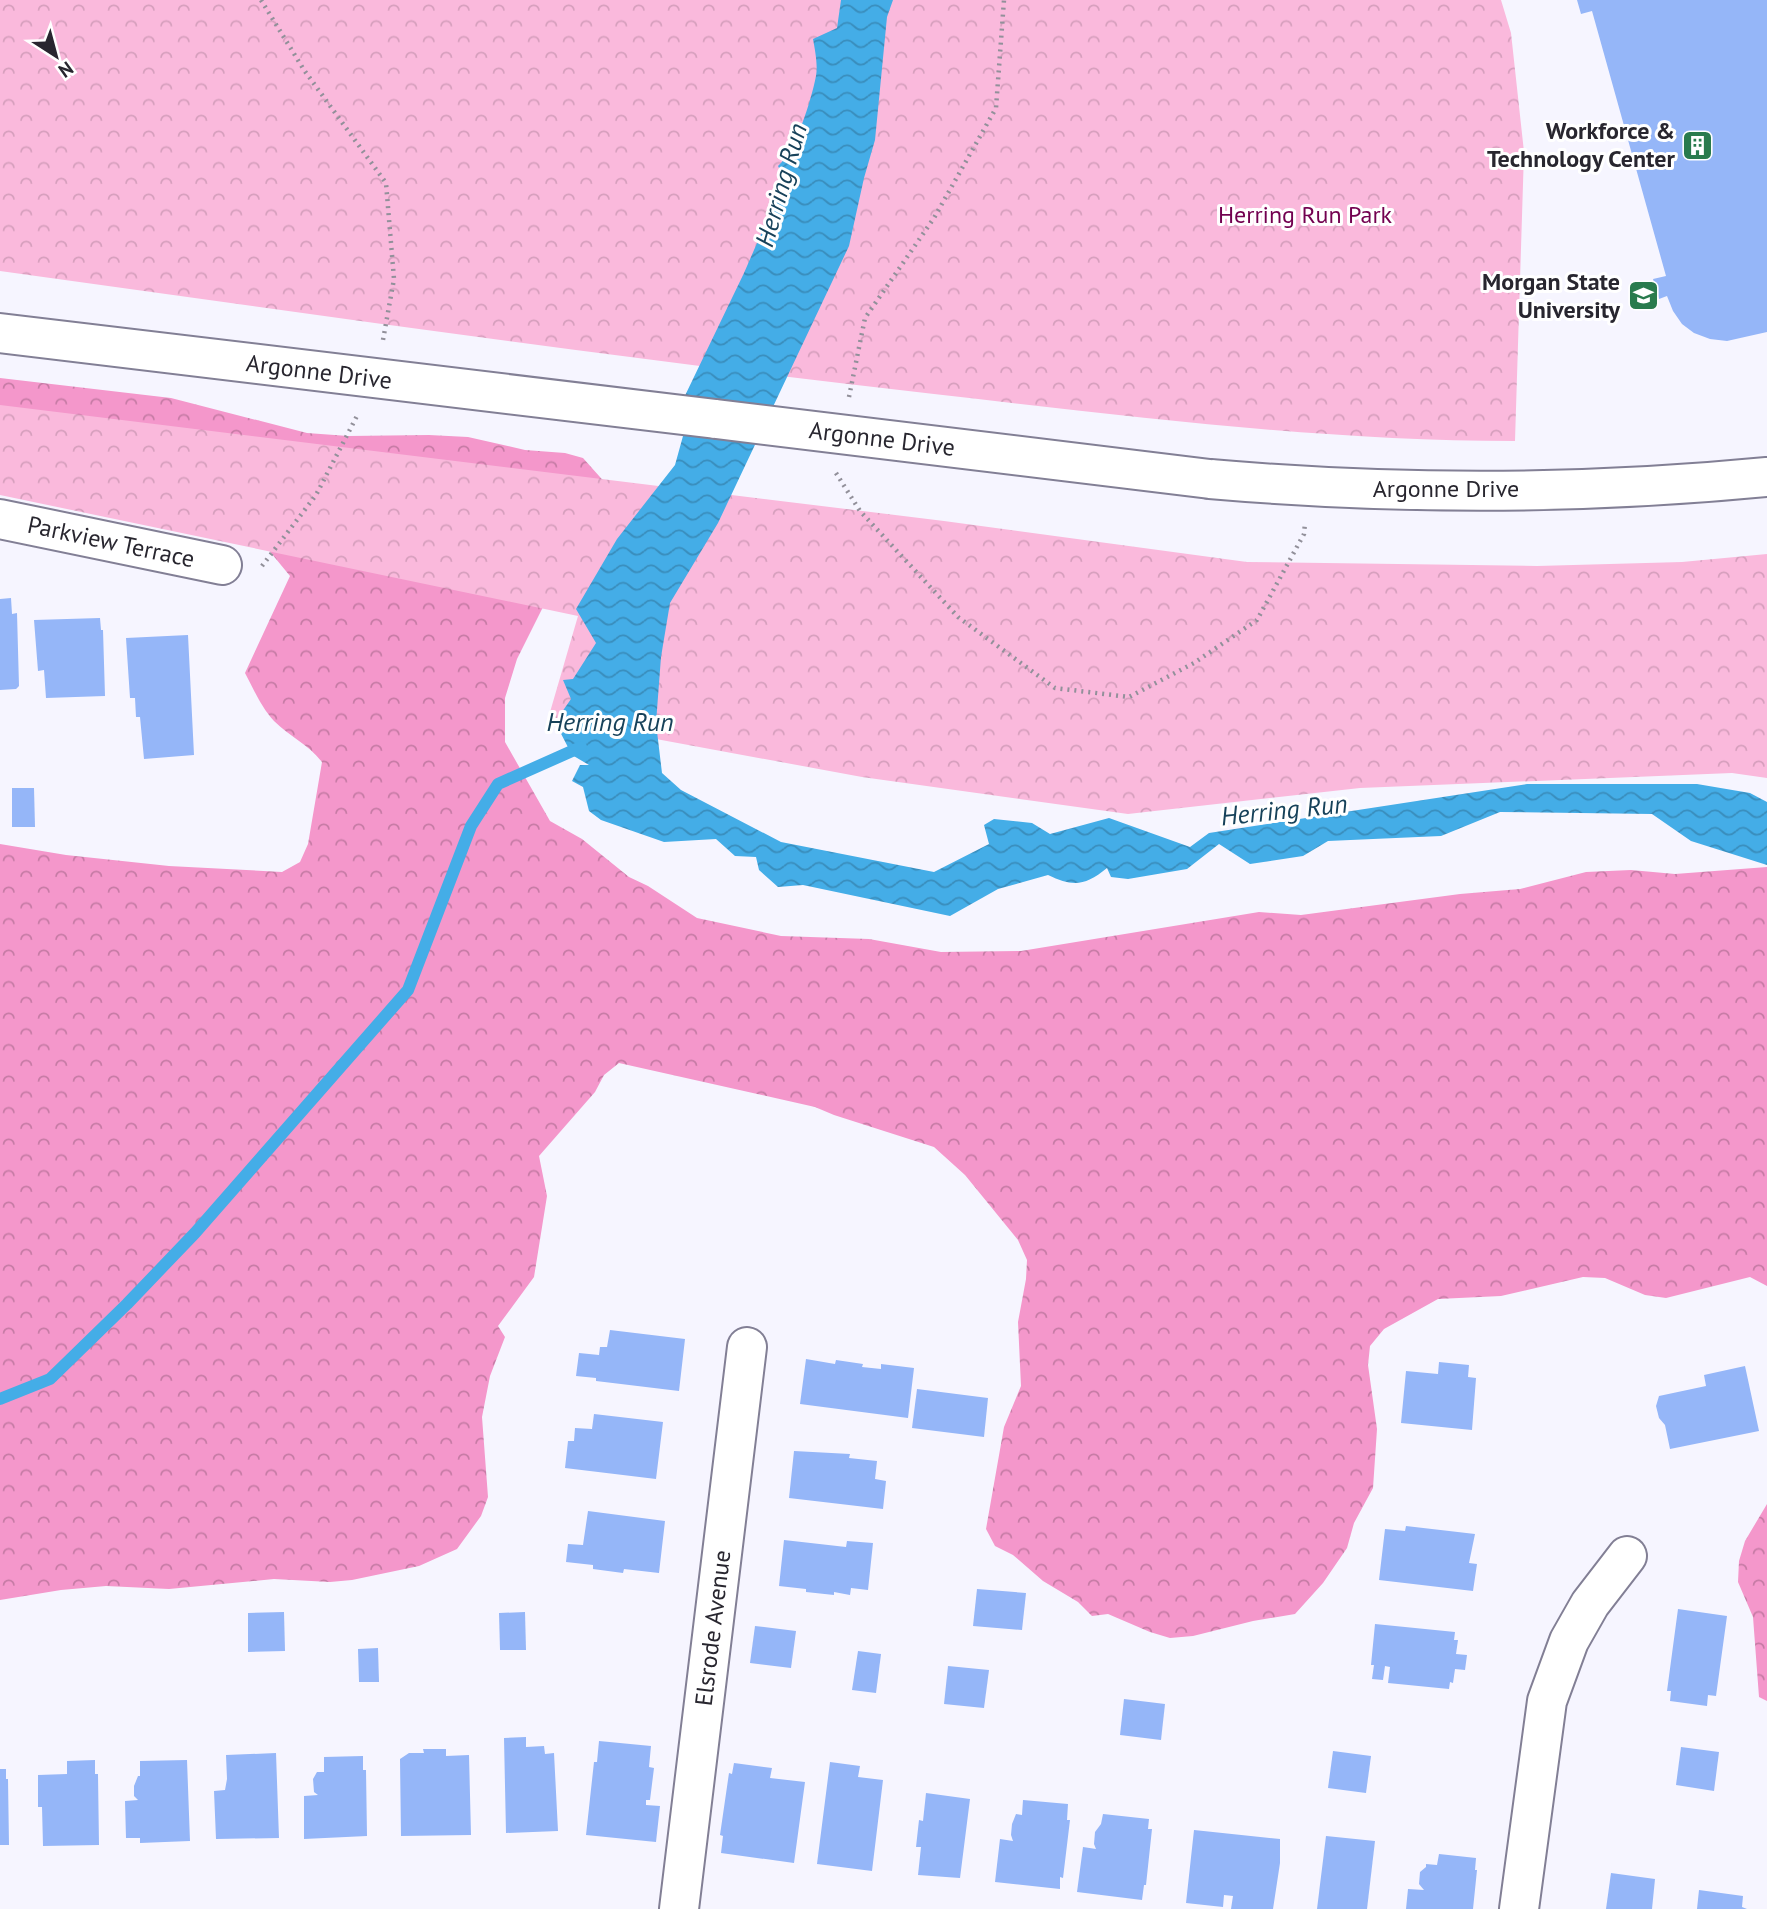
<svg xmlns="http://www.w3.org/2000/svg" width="1767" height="1909" viewBox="0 0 1767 1909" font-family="'PT Sans',sans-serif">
	<defs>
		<pattern id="forest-crowns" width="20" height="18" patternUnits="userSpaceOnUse" patternTransform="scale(1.75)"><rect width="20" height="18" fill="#f497cb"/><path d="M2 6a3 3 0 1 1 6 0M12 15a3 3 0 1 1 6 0" fill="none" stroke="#c67ba5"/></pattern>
		<pattern id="park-crowns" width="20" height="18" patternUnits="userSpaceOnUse" patternTransform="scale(1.75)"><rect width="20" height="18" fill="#fab9dc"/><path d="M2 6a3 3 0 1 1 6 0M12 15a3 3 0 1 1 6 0" fill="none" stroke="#d69fbd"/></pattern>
		<pattern id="water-waves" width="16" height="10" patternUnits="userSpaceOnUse" patternTransform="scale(1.75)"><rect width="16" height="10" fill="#44ade7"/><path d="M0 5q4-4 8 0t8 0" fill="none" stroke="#398dbc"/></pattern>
	</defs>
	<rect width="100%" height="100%" fill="#f6f5ff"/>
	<!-- forest -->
	<g fill="url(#forest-crowns)">
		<path d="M0 378 171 398 307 433 348 436 429 435 468 437 525 450 565 453 583 458 608 486 567 559 517 659 505 698V742L550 821 582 839 629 877 648 886 697 918 781 936 869 939 941 952 1021 951 1259 912 1301 915 1460 894 1520 889 1586 872 1631 870 1675 874 1767 867V1286L1750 1277 1666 1298 1645 1295 1605 1278 1583 1277 1501 1296 1438 1299 1384 1329 1370 1346 1368 1365 1377 1429 1373 1488 1354 1523 1347 1548 1323 1583 1295 1614 1253 1621 1193 1636 1170 1638 1150 1632 1108 1614 1092 1616 1078 1602 1043 1581 1013 1555 995 1546 986 1529 1004 1427 1021 1386 1018 1322 1026 1279 1027 1260 1018 1240 965 1175 934 1147 834 1115 815 1107 619 1063 604 1075 595 1092 539 1156 547 1196 534 1277 498 1326 505 1337 490 1376 482 1417 488 1497 481 1516 457 1549 419 1566 352 1580 330 1582 274 1579 169 1589 106 1586 61 1590 0 1600V844L66 855 169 866 282 872 300 862 308 844 322 762C307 743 290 737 274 721 261 707 254 690 245 673L290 576 248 525 0 489Z"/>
		<path d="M1767 1504V1701L1759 1697 1753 1617 1738 1582 1739 1561 1745 1541Z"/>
	</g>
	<!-- park -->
	<g fill="url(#park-crowns)">
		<path d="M0 0H1501L1511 33 1524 152 1515 441C1321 441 1127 416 934 394 622 359 311 314 0 271Z"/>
		<path d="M0 405 944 521 1247 562 1537 566 1682 562 1767 554V778L1732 773 1360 788 1128 814 862 777 548 719 578 616 0 495Z"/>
	</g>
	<!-- water -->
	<path fill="url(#water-waves)" d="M841 0H893L887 17 875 140 864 178 849 246 718 523 670 603 661 657 656 723 662 773 681 790 781 842 934 872 989 844 984 825 994 819 1032 823 1050 834 1109 818 1190 847 1209 833 1527 784H1697L1750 793 1767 802V865L1691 841 1652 814 1500 812 1441 836 1328 841 1303 856 1250 864 1219 844 1187 869 1128 879 1111 877 1107 868C1085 886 1073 887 1048 875L998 889 950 916 803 885 778 887 759 870 756 857 735 856 716 839 664 842 601 820 589 811 583 787 572 781 580 765H589L572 755 555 722 571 699 563 680 573 679 596 643 576 609 617 539 675 465 683 436 680 406 744 273 774 204 781 172 778 166C796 150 811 101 816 76 818 65 815 50 813 39L837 28Z"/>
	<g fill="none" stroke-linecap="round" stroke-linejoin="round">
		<!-- stream -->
		<path stroke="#44ade7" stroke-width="12" d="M0 1399 50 1379 127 1304 195 1233 408 990 471 826 498 784 581 747"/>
	</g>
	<!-- building -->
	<g fill="#95b6f8">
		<path d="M1577 0H1767V332L1727 341 1710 339 1694 333 1682 324 1673 311 1667 296 1659 299 1653 279 1666 276 1592 11 1581 14Z"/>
		<path d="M11 598 12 614 17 613 19 686 16 689 0 690V599Z"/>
		<path d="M100 618 101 630H103L105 696 46 698 44 670 38 671 34 620Z"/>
		<path d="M188 635 194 755 144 759 140 717H136L135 698H130L126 638Z"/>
		<path d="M12 788H34L35 827H12Z"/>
		<path d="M610 1330 685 1339 679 1391 596 1381V1378L576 1376 579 1353 599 1355 600 1347H607Z"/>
		<path d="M806 1359 835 1364 836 1360 863 1364 862 1367 881 1369V1364L914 1368 908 1418 800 1404Z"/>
		<path d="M1439 1362 1469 1365 1468 1377 1476 1378 1472 1430 1401 1423 1406 1371 1438 1374Z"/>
		<path d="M1745 1366 1759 1431 1670 1449 1665 1425 1659 1418 1656 1406 1659 1396 1706 1386 1704 1375Z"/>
		<path d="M917 1389 988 1398 984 1437 912 1428Z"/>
		<path d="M594 1414 663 1422 656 1479 565 1468 568 1441H574L575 1428 592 1429Z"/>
		<path d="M794 1451 850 1454 849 1458 877 1461 875 1479 886 1481 883 1509 789 1498Z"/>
		<path d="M588 1511 665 1521 659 1573 624 1569 623 1573 593 1569V1565L566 1562 568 1544 583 1545Z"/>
		<path d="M1406 1526 1475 1534 1469 1563 1477 1564 1473 1591 1379 1580 1385 1529 1405 1531Z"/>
		<path d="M784 1540 846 1547 847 1541 873 1543 868 1590 851 1588 850 1595 834 1592V1595L806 1592V1589L779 1586Z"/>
		<path d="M977 1589 1026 1593 1022 1630 973 1626Z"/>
		<path d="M1678 1609 1727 1616 1716 1696 1708 1695 1707 1706 1670 1701 1671 1691H1667Z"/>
		<path d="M284 1612 285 1651 248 1652V1613Z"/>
		<path d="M525 1612 526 1650H500L499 1613Z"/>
		<path d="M1375 1624 1455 1632 1454 1640H1458L1456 1654 1467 1655 1465 1670 1455 1669 1453 1683 1450 1682 1449 1689 1388 1683 1390 1667 1385 1666 1383 1680 1372 1679 1374 1665H1371Z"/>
		<path d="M755 1626 796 1631 791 1668 750 1663Z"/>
		<path d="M378 1648 379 1682H359L358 1649Z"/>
		<path d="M858 1651 881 1654 876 1693 852 1690Z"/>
		<path d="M948 1666 989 1670 984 1708 944 1704Z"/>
		<path d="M1124 1699 1165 1704 1161 1740 1120 1735Z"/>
		<path d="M526 1737V1747L544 1746 545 1754 554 1753 558 1831 506 1833 504 1738Z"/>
		<path d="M599 1741 651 1746 649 1767 654 1768 650 1800H646V1805L660 1806 656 1842 586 1835 594 1762H597Z"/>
		<path d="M1681 1747 1719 1752 1714 1791 1676 1785Z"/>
		<path d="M423 1749H446V1756L469 1755 471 1835 401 1836 400 1759 409 1753H424Z"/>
		<path d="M1333 1751 1371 1756 1366 1793 1328 1788Z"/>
		<path d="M276 1753 279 1838 216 1839 214 1791 225 1790 227 1779 226 1755Z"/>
		<path d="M363 1756V1770H366L367 1836 304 1839V1796L318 1795 314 1792 313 1779 317 1772H324V1757Z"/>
		<path d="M95 1760V1774H98L99 1845 43 1846 42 1807H38V1775L67 1774V1761Z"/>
		<path d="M187 1760 190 1841 140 1843V1838H126L125 1801 138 1800 134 1796V1786L138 1776H140V1761Z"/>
		<path d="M830 1762 860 1766 858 1777 883 1780 872 1871 817 1864Z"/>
		<path d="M734 1763 772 1768 770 1778 805 1782 794 1863 721 1853 723 1836 720 1835 729 1773 732 1774Z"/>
		<path d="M0 1769H6V1779H8L9 1845H0Z"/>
		<path d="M926 1793 970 1799 960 1878 918 1875 921 1847H916L919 1820 923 1821Z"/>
		<path d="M1023 1800 1068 1804 1067 1820H1070L1063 1878 1060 1877V1889L995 1882 1000 1839 1013 1841 1011 1835 1012 1824 1016 1814 1022 1815Z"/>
		<path d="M1103 1814 1149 1819 1148 1829H1152L1146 1885H1144L1142 1900 1077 1892 1083 1847 1096 1849 1094 1844 1095 1832 1101 1824Z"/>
		<path d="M1194 1830 1280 1839V1863L1273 1909H1231L1233 1896 1224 1895 1223 1907 1186 1903Z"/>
		<path d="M1326 1836 1375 1841 1367 1909H1317Z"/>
		<path d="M1439 1854 1476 1858 1475 1870H1477L1473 1909H1406L1408 1889 1424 1890 1419 1884 1420 1872 1426 1867V1864L1437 1865Z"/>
		<path d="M1611 1873 1655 1879 1652 1909H1606Z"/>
		<path d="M1699 1890 1743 1896 1742 1907 1747 1909H1697Z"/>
	</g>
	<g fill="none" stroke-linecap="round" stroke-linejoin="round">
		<defs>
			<g id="street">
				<path d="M0 519 222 565"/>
				<path d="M679 1909 747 1347"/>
				<path d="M1519 1909 1547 1701 1569 1641 1590 1604 1627 1556"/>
			</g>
			<g id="secondary">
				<path d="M0 333 716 419"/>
				<path d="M1210 479C1395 495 1582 495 1767 477"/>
			</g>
		</defs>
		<!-- street casing -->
		<use href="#street" stroke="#827f95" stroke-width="42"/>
		<!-- secondary casing -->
		<use href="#secondary" stroke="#827f95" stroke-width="42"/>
		<!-- path -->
		<g stroke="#92909a" stroke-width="4.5" stroke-dasharray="2 5" stroke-linecap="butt">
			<path d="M261 0 304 70 386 183 394 279 383 340"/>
			<path d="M849 397 865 318 934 218 996 108 1004 0"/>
			<path d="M836 473 860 511 958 617 1055 688 1129 697 1194 663 1257 620 1304 534 1305 523"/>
			<path d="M262 566 316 495 358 414"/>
		</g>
		<!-- street -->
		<use href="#street" stroke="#fff" stroke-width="38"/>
		<!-- secondary -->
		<use href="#secondary" stroke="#fff" stroke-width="38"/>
		<defs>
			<path id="secondary-bridge" d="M716 419 1210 479"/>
		</defs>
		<!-- secondary-bridge casing -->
		<use href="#secondary-bridge" stroke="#827f95" stroke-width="42" stroke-linecap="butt"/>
		<!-- secondary-bridge -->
		<use href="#secondary-bridge" stroke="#fff" stroke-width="38"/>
	</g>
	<!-- icons -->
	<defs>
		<symbol id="building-square" viewBox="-11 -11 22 22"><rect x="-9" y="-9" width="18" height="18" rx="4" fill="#297b4d" stroke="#fff"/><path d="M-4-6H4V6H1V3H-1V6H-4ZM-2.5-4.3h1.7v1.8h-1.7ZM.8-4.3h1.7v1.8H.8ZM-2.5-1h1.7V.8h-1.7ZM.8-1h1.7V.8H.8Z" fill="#fff"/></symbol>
		<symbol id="university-square" viewBox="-11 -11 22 22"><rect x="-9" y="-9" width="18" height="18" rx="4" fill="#297b4d" stroke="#fff"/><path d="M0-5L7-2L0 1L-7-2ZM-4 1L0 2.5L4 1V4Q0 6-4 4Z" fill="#fff"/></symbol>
	</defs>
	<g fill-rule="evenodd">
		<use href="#building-square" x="1680" y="128" width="35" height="35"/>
		<use href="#university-square" x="1626" y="278" width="35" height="35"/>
	</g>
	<g text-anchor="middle" stroke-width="6" stroke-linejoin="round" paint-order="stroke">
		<!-- poi labels -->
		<g font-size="24" font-weight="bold" fill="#28262f" stroke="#fff" text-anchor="end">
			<text x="1675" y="139">Workforce &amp;<tspan x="1675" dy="28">Technology Center</tspan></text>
			<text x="1620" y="290">Morgan State<tspan x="1620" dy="28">University</tspan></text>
		</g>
		<!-- park labels -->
		<g font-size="24" fill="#720050" stroke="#fff">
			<text x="1305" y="223">Herring Run Park</text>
		</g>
		<!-- street labels -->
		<g font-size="24" fill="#28262f" stroke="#fff">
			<text transform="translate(319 372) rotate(7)" y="8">Argonne Drive</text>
			<text transform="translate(882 439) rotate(7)" y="8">Argonne Drive</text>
			<text x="1446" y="497">Argonne Drive</text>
			<text transform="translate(111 542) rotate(12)" y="8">Parkview Terrace</text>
			<text transform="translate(713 1628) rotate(-83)" y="8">Elsrode Avenue</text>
		</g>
		<!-- water labels -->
		<g font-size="26" font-style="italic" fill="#17425a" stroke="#fff">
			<text transform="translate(781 185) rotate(-74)" y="9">Herring Run</text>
			<text x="610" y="731">Herring Run</text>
			<text transform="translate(1284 810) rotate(-6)" y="9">Herring Run</text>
		</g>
	</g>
	<!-- north arrow -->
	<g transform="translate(56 56) rotate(144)" stroke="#ffffff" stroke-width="5" paint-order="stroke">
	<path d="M0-5L12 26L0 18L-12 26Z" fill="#28262f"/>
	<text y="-10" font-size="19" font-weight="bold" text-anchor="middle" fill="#28262f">N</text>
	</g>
</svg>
